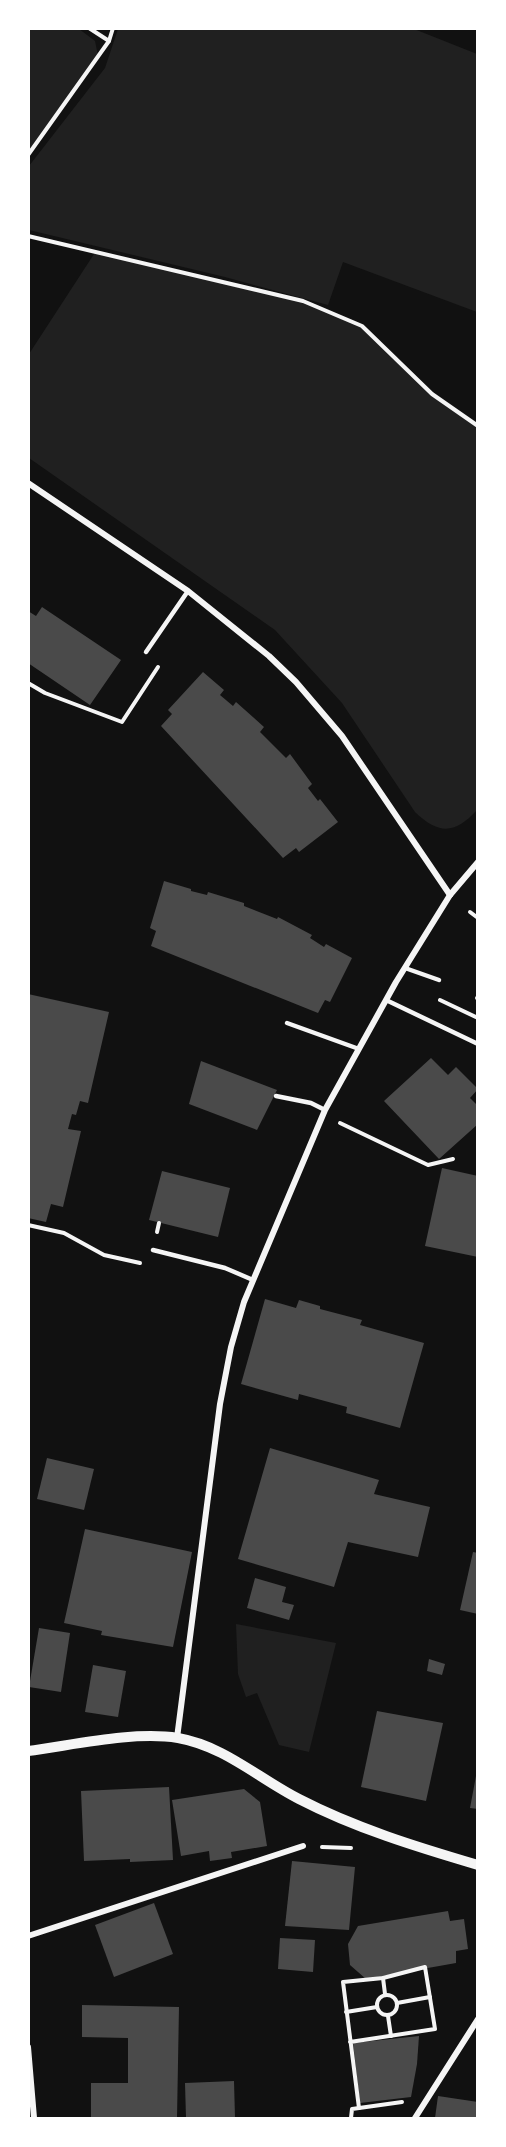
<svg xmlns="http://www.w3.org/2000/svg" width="506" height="2147" viewBox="0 0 506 2147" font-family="'Varela Round',sans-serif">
	<rect width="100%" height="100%" fill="#111"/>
	<!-- green -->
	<g fill="#202020">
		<path d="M29 29H79L95 41 98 56 29 150Z"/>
		<path d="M118 29H414L477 54V312L343 262 328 305 225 277 29 230V166L105 68Z"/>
		<path d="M96 251 303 301 362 326 432 394 477 426V810C455 834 439 835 415 812L342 703 275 630 29 458V354Z"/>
		<path d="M236 1624 336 1643 309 1752 279 1745 257 1693 246 1697 238 1674Z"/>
	</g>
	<!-- building -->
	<g fill="#4a4a4a">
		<path d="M42 607 121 660 90 705 28 663V611L36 616Z"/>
		<path d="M203 672 224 690 220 695 233 706 236 702 264 727 260 732 286 758 290 754 312 784 308 788 318 801 320 799 338 822 299 852 296 848 283 858 161 726 172 714 168 710Z"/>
		<path d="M164 881 191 889V891L207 895 208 892 244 903V906L277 919 278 917 312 935 310 938 324 947 326 944 352 958 330 1002 325 1000 318 1013 151 946 156 931 150 928Z"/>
		<path d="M28 994 109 1012 88 1103 80 1101 76 1115 72 1114 68 1129 81 1131 63 1207 51 1204 46 1222 28 1218Z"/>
		<path d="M431 1058 448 1075 456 1067 478 1089 470 1098 478 1106V1124L439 1159 384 1101Z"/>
		<path d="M201 1061 277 1090 257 1130 189 1104Z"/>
		<path d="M442 1168 478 1176V1257L425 1246Z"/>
		<path d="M162 1171 230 1188 218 1237 149 1220Z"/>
		<path d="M265 1299 296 1308 299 1300 320 1306V1309L362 1320 360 1325 424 1343 400 1428 346 1413 347 1407 299 1394 298 1400 241 1384Z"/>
		<path d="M270 1448 379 1480 374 1494 430 1507 418 1557 348 1542 334 1587 238 1559Z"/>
		<path d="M47 1458 94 1469 84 1510 37 1499Z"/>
		<path d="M85 1529 192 1552 173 1647 101 1635 102 1631 64 1623Z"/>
		<path d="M473 1552 478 1553V1614L460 1610Z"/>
		<path d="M255 1578 286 1587 282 1602 294 1605 289 1620 247 1608Z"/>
		<path d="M39 1628 70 1633 61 1692 29 1687Z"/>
		<path d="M429 1659 445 1664 442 1675 427 1671Z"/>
		<path d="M93 1665 126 1671 118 1717 85 1712Z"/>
		<path d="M377 1711 443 1723 426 1801 361 1787Z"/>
		<path d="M476 1776H478V1809L470 1808Z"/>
		<path d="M169 1787 173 1860 130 1862V1859L84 1861 81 1791Z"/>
		<path d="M244 1789 260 1802 267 1846 231 1852 232 1858 210 1861 209 1851 181 1856 172 1800Z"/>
		<path d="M292 1861 355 1867 349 1930 285 1926Z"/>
		<path d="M154 1903 173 1954 114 1977 95 1925Z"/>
		<path d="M448 1911 450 1921 464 1919 468 1949 456 1951V1963L366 1979 350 1965 348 1944 358 1926Z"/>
		<path d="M280 1938 315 1940 313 1972 278 1969Z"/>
		<path d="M82 2005 179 2007 177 2118H91V2083H128V2038L82 2037Z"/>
		<path d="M419 2036 417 2064 411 2097 360 2103 353 2043Z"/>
		<path d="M234 2081 235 2118H186L185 2083Z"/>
		<path d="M438 2096 478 2102V2118H435Z"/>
	</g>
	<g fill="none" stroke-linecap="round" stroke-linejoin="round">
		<!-- path -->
		<g stroke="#f5f5f5" stroke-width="4">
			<path d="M89 28 109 41"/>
			<path d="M28 155 109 41 113 28"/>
			<path d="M28 236 303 301 362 326 432 394 478 426"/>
			<path d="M28 683 45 693 122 722 158 667"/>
			<path d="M470 912 478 918"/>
			<path d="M477 998H478"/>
			<path d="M440 1000 478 1018"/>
			<path d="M340 1123 428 1165 453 1159"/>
			<path d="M28 1225 64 1233 104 1255 140 1263"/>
			<path d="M157 1232 159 1223"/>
			<path d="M322 1847 351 1848"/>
			<path d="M383 1978 385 1994"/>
			<circle cx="387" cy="2005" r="10"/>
			<path d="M397 2003 430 1997"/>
			<path d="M346 2012 377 2007"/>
			<path d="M388 2016 391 2036"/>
			<path d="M350 2042 435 2029 425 1967 383 1978 343 1982 359 2108"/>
			<path d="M351 2118 352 2109 402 2102"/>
		</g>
		<!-- service -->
		<g stroke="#f5f5f5" stroke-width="4.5">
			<path d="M146 652 188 591"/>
			<path d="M405 968 439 980"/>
			<path d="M386 1000 478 1044"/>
			<path d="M287 1023 359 1049"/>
			<path d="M276 1096 311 1103 325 1110"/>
			<path d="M153 1250 225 1268 253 1280"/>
		</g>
		<!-- minor -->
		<g stroke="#f5f5f5" stroke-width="6">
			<path d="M28 483 188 591 269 656 296 682 342 736 450 895"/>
			<path d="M177 1738 220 1404 231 1347 244 1302 325 1110 396 982 450 895 478 862"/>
			<path d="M28 1936 303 1846"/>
			<path d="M28 2047 34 2118"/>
			<path d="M415 2118 478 2019"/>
		</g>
		<!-- tertiary -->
		<path stroke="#f5f5f5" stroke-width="10" d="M28 1751C74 1745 133 1731 178 1738 224 1746 258 1778 299 1799 355 1828 417 1847 478 1865"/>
	</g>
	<!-- border -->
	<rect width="506" height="2147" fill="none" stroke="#ffffff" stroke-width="60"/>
</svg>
